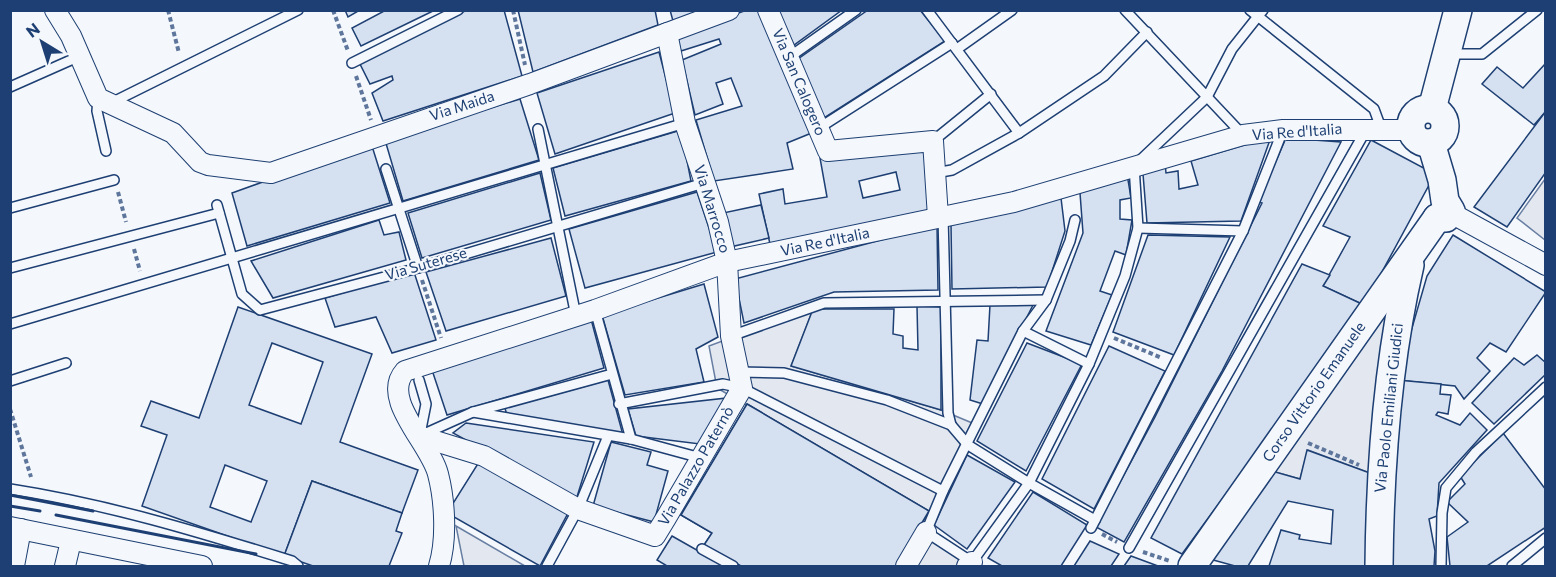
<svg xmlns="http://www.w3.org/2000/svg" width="1556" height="577" viewBox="0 0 1556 577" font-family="Commissioner,sans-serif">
	<rect width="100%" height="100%" fill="#f4f7fb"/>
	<!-- parking -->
	<g fill="#e3e8f0" stroke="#687fa3" stroke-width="1.5">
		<path d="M1545 179V240L1517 218Z"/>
		<path d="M1394 292 1378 476 1308 450 1300 479 1268 470Z"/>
		<path d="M814 307 791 366 941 410 977 425 933 514 717 388 709 346Z"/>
		<path d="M456 526 525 566H464Z"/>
		<path d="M918 529 971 566H896Z"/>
	</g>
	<!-- building -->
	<g fill="#d5e0f0" stroke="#1d3f73" stroke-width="1.5" fill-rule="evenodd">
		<path d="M345 10H360L348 17Z"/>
		<path d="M386 10H435L361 46 352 28Z"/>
		<path d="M467 10H504L522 76 383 121 372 93 393 80 392 76 370 84 359 62Z"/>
		<path d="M518 10H655L658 25 533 72Z"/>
		<path d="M670 10H702L673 21Z"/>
		<path d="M747 10H761L814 132 787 143 793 169 714 181 696 120 742 106 731 78 716 83 723 104 695 115 682 60 721 44 719 39 681 51 676 35Z"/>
		<path d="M777 10H842L794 45Z"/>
		<path d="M868 10H920L945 41 824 118 798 59Z"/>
		<path d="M659 52 675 113 555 154 537 93Z"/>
		<path d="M1546 63V111L1534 125 1482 84 1497 67 1523 88Z"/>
		<path d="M520 99 539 160 403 201 385 140Z"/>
		<path d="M1546 111V172L1507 227 1474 207Z"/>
		<path d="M681 130 691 181 565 216 553 168Z"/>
		<path d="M1271 137 1241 221 1147 223 1143 174 1165 162 1166 173 1178 171 1179 189 1198 185 1191 161Z"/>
		<path d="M1286 138 1341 142 1222 371 1124 542 1096 527 1155 417 1262 203 1258 202Z"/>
		<path d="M1371 140 1435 174 1364 305 1323 286 1350 237 1323 226Z"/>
		<path d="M371 143 390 203 247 246 232 193Z"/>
		<path d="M931 148 935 211 770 244 759 194 783 189 785 204 827 197 820 158ZM896 172 900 190 863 198 859 181Z"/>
		<path d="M540 173 551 220 422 258 408 213Z"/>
		<path d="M1127 174 1131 198 1120 200V219L1132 220 1126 255 1115 251 1100 291 1112 295 1091 345 1046 331 1083 233 1080 193Z"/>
		<path d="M697 192 717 252 585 288 569 229Z"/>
		<path d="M1061 198 1065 231 1047 287 952 289 951 225Z"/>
		<path d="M761 205 769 238 730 247 723 213Z"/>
		<path d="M379 220 384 235 399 232 406 260 273 298 251 261Z"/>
		<path d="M937 225 938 290 834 292 744 323 735 279Z"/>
		<path d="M1148 235 1230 237 1174 355 1113 332Z"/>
		<path d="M1453 235 1546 292 1506 352 1490 343 1477 358 1490 371 1464 399 1455 386 1397 380 1427 276Z"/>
		<path d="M551 238 566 296 446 331 426 272Z"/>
		<path d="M1302 264 1330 275 1323 286 1364 305 1182 554 1151 538Z"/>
		<path d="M414 272 436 340 392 353 376 317 335 327 325 298Z"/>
		<path d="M704 284 718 337 696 349 704 382 625 395 602 315Z"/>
		<path d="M990 305H1033L983 404 970 400 977 340 988 341Z"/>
		<path d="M917 306 941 307V410L791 366 813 309H894L893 334 903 336V348L918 350Z"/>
		<path d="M238 307 372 354 340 442 418 470 402 513 312 481 284 556 142 506 167 435 141 426 151 401 199 418ZM272 343 323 362 301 424 249 405ZM225 465 267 481 251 522 210 507Z"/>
		<path d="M591 319 604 368 447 415 432 370Z"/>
		<path d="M1027 343 1082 364 1026 471 977 441Z"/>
		<path d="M1109 346 1165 371 1094 509 1042 479Z"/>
		<path d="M1537 355 1546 363V374L1494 424 1472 403 1514 358 1524 365Z"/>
		<path d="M608 380 623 435 507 416 505 408Z"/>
		<path d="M1397 380 1441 384 1440 394 1451 395 1448 414 1438 412 1436 415 1460 425 1470 413 1487 430 1439 483 1437 516 1429 519 1435 551 1434 566H1389L1398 441H1392Z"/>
		<path d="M727 398 700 444 636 436 628 409Z"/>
		<path d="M747 404 929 511 896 566H741L704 545 712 533 681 515ZM775 473 857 523 851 533 769 483Z"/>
		<path d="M747 404 929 511 896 566H741L704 545 712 533 681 515Z"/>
		<path d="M466 423 594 442 576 500 453 433Z"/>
		<path d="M1503 433 1546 490V527L1487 566H1450L1447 537 1468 522 1447 502 1465 484 1460 476Z"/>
		<path d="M611 442 651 452 647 465 668 471 654 522 593 506Z"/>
		<path d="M1307 450 1378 476 1371 566H1269L1281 530 1300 535 1299 539 1331 544 1333 510 1288 501 1248 566H1235L1206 558 1268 470 1300 479Z"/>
		<path d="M967 455 1015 482 967 549 934 525Z"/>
		<path d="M479 462 568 513 540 566 447 513Z"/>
		<path d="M312 481 402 513 396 531 402 533 389 566H313L284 556Z"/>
		<path d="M1033 492 1087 525 1061 566H1002L988 558Z"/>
		<path d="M672 536 725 566H667L657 560Z"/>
		<path d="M1090 541 1119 554 1111 566H1074Z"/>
		<path d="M1131 556 1158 566H1124Z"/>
	</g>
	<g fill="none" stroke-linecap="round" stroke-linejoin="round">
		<defs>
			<g id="lane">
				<path d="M927 10 1019 133"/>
				<path d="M1125 10 1243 135"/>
				<path d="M1250 10 1374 109 1381 128"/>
				<path d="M957 49 1012 10"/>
				<path d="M1449 54H1482L1537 10"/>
				<path d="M788 58 856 10"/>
				<path d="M352 63 458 10"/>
				<path d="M10 87 80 56"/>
				<path d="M98 98 97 111 106 151"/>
				<path d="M111 103 298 10"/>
				<path d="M819 128 952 43"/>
				<path d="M538 129 576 316"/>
				<path d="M933 141 991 94"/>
				<path d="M386 169 418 268"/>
				<path d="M935 173 952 170 1019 133 1104 76 1147 32"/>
				<path d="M217 205 242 294 260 310 418 268 704 183"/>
				<path d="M10 208 114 180"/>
				<path d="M943 216 948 413 951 425"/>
				<path d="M1075 220 1070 241 1046 300 1023 331 943 491 926 532 972 562 1029 483 1089 364 1125 276 1138 228 1134 166 1207 97 1232 49 1263 10"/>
				<path d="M1138 228 1243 231"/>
				<path d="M10 268 219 213"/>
				<path d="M595 310 631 439"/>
				<path d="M10 324 685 123"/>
				<path d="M1023 331 1089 364"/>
				<path d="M731 336 824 303 1046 300"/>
				<path d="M739 372 784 373 887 400 951 425 968 445 1029 483 1095 520"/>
				<path d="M419 380 426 404 420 434"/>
				<path d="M10 381 66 363"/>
				<path d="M619 404 723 384 742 388 943 491"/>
				<path d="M473 412 631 439 701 458"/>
				<path d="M424 434 473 412 612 374"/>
				<path d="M10 489C107 504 199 532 292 561L298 566"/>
				<path d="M1091 528 1243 231 1283 130"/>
				<path d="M1129 548 1366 130"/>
				<path d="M702 549 733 566"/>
				<path d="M547 566 578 509 608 436"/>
				<path d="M1441 566 1442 513 1446 488 1476 452 1546 387"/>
				<path d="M1512 566 1546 538"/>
			</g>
			<g id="street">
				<path d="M55 10 71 36 98 98 173 133 200 162 208 165 271 173 530 84 729 10"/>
				<path d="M768 10 828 151 933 141 938 217"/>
				<path d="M1451 213 1546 265"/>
				<path d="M419 436 484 456 578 509 655 536 666 518 742 388 731 336 727 262 718 222 685 123 667 33"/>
				<path d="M10 527 202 566"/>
				<path d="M14 566 21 529"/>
				<path d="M65 566 71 541"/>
				<path d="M439 566C447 540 445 501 438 474 430 443 380 399 405 371L595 310 727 262 1014 202 1243 135 1283 130H1411"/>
				<path d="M906 566 926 532"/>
				<path d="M967 566 972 562"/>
			</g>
			<g id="secondary">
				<circle cx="1428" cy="126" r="17"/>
				<path d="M1432 109 1458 10"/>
				<path d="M1431 143 1442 180 1445 201 1451 211 1446 218H1437"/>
				<path d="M1192 566 1437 218"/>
				<path d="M1379 566C1380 465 1387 364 1410 265"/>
			</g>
		</defs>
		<!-- lane casing -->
		<use href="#lane" stroke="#1d3f73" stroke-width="12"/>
		<!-- street casing -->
		<use href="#street" stroke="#1d3f73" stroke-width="22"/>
		<!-- secondary casing -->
		<use href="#secondary" stroke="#1d3f73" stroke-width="30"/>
		<!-- path -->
		<g stroke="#5e769c" stroke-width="4" stroke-dasharray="4.5 3" stroke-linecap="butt">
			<path d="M168 10 179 53"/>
			<path d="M333 10 348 51"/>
			<path d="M513 10 525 65"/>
			<path d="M356 76 371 120"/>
			<path d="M118 192 126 222"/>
			<path d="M134 249 140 271"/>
			<path d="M422 280 441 338"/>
			<path d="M1114 338 1162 358"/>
			<path d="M10 409 31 477"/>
			<path d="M1308 443 1359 465"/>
			<path d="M1102 534 1117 542"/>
			<path d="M1143 552 1170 561"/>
		</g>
		<!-- lane -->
		<use href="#lane" stroke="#f4f7fb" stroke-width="9"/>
		<!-- street -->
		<use href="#street" stroke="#f4f7fb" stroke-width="20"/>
		<!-- secondary -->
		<use href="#secondary" stroke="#f4f7fb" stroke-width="27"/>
		<!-- wall -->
		<g stroke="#1d3f73" stroke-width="3">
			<path d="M10 495 93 511"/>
			<path d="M10 506 40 511"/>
			<path d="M56 515 256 554"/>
		</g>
	</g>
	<g text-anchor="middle" stroke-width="4.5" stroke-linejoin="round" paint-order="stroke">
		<!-- street labels -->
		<g font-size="15" fill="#1d3f73" stroke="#f4f7fb">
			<text transform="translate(799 82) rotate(67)" y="5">Via San Calogero</text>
			<text transform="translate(462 106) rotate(-18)" y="5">Via Maida</text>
			<text transform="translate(1297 132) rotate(-4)" y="5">Via Re d'Italia</text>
			<text transform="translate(712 209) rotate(73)" y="5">Via Marrocco</text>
			<text transform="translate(825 242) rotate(-12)" y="5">Via Re d'Italia</text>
			<text transform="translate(426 264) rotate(-16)" y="5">Via Suterese</text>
			<text transform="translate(1314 392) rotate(-55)" y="5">Corso Vittorio Emanuele</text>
			<text transform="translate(1389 408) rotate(-84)" y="5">Via Paolo Emiliani Giudici</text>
			<text transform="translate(696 466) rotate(-60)" y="5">Via Palazzo Paternò</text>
		</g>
	</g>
	<!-- border -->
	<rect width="1556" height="577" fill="none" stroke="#1d3f73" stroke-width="24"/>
	<!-- north arrow -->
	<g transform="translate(42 42) rotate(322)" stroke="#f4f7fb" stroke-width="4.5" paint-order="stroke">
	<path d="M0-4.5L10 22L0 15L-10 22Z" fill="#1d3f73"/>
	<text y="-9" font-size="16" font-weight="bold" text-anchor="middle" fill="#1d3f73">N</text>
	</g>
</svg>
